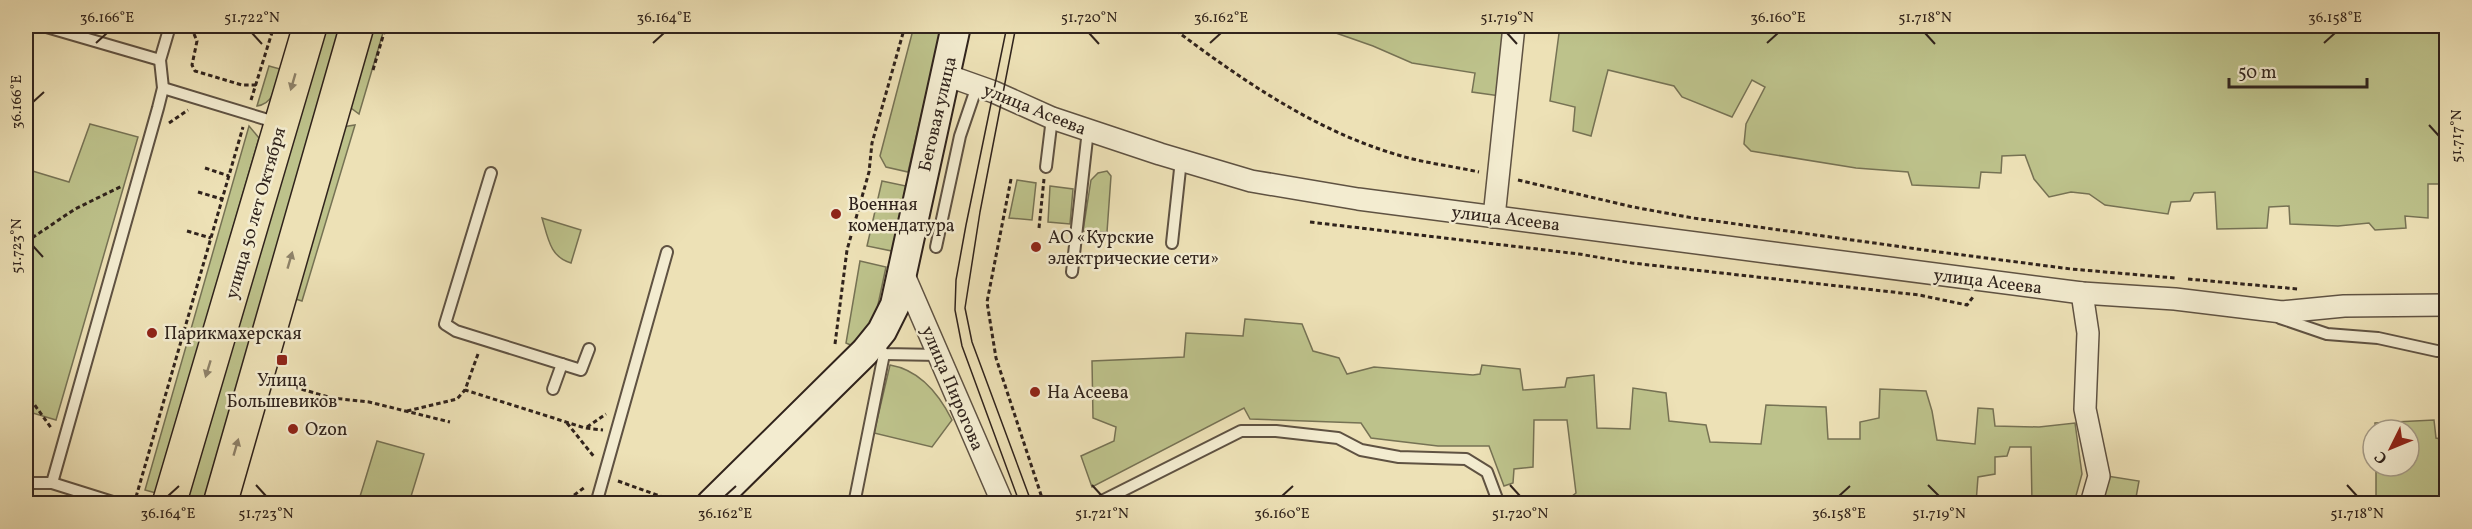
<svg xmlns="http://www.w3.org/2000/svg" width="2472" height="529" viewBox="0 0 2472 529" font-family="Vollkorn,serif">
	<rect width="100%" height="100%" fill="#ede1b6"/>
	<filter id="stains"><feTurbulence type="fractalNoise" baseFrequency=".00333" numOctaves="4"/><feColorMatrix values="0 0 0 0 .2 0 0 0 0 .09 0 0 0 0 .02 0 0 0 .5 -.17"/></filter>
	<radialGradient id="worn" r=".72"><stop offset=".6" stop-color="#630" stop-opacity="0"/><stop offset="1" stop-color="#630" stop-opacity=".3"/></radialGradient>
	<!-- green -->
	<g fill="#bdc28b" stroke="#767254" stroke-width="1.5">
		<path d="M325 26H344L203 503 185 504Z"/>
		<path d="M366 26H385L359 114 343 102Z"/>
		<path d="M914 26H942L908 172 886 167 880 156Z"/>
		<path d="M1316 26H1506L1500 96 1472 92 1475 73 1412 63 1373 46Z"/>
		<path d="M1560 26H2446V184H2428V218L2405 216 2406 228 2375 230 2369 223 2338 226 2290 224 2289 206 2269 207 2267 228 2217 229 2215 192 2194 193 2190 201 2171 202 2168 214 2105 205 2089 194 2071 192 2049 197 2034 179 2025 155 2002 156 2001 173 1981 172 1979 188 1912 185 1908 172 1856 168 1751 151 1744 144 1746 124 1765 87 1752 80 1732 117 1682 97 1674 86 1608 70 1591 136 1573 131 1575 107 1550 101Z"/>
		<path d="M269 66 280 69C276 84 275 104 257 106Z"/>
		<path d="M90 124 138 137 56 420 26 411V169L69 182Z"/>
		<path d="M355 125 302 301 286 296 336 128Z"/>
		<path d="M249 126 259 138 156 493 145 490Z"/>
		<path d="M1107 171 1111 176 1107 232 1083 231 1091 180 1098 173Z"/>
		<path d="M1017 180 1036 183 1032 220 1009 218Z"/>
		<path d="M882 181 906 186 892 251 867 246Z"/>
		<path d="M1050 186 1073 189 1070 224 1048 222Z"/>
		<path d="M542 218 581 230 571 263C550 257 548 238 542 218Z"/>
		<path d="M860 261 886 267 876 314 855 347 846 343Z"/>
		<path d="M1245 319 1302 324 1313 351 1339 358 1347 374 1374 367 1473 375 1480 374 1482 365 1520 369 1523 390 1565 387 1567 378 1594 375 1597 428 1630 429 1633 388 1666 393 1669 421 1706 425 1710 442 1761 444 1766 405 1826 407 1828 439H1860V422L1879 418 1880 389 1926 391 1932 411 1937 440 1975 444 1978 408 1993 409 1995 426 2039 427 2075 423 2082 474 2074 503H2032L2031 447H2010L2007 456 1995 457V474L1978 477 1976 503H1563L1576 493 1567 420H1534L1533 467 1514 469 1513 483 1504 486 1489 446H1438L1371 438 1361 423 1250 419 1244 408 1092 487 1081 456 1114 441 1116 427 1093 418 1092 361 1184 357 1186 333 1243 336Z"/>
		<path d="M890 365C920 370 939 394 952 420L932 447 874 433Z"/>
		<path d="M2434 420 2436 438 2446 440V503H2355L2354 499 2376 497V466H2409V430H2375V423Z"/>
		<path d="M377 441 424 454 409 503H358Z"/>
		<path d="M2107 476 2139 481 2135 503 2100 504Z"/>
	</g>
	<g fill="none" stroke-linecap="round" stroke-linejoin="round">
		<defs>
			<g id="lane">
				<path d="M43 26 160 60"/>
				<path d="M163 88 278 123"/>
				<path d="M1046 167 1052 118"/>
				<path d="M491 173 445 324 456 331 581 370 589 349"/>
				<path d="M1172 243 1181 160"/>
				<path d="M936 247 960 136 977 86"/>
				<path d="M1072 272 1088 130"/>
				<path d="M2280 318 2327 334 2378 338 2437 351H2446"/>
				<path d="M880 348 884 354 939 355"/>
				<path d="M553 389 562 364"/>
				<path d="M26 483H52L119 504"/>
				<path d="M52 483 158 108 163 88 160 60 170 26"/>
				<path d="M596 504 667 252"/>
				<path d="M854 504 884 354"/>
				<path d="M1096 504 1241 431H1276L1338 438 1361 450 1399 457 1466 459 1487 472 1499 504"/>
			</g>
			<g id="street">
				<path d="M946 75 994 92 1052 118 1160 154 1251 181 1358 199 2082 293 2175 299 2282 312 2344 306 2446 305"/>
				<path d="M1494 217 1514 26"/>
				<path d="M903 273 1003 504"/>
				<path d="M2082 293 2088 333 2085 409 2099 476 2091 504"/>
			</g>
			<path id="secondary" d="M711 504 865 352 882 331 895 305 956 26"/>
			<g id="primary">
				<path d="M169 504 310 26"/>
				<path d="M220 504 357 26"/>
			</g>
		</defs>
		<!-- lane casing -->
		<use href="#lane" stroke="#5f5242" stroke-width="14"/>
		<!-- street casing -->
		<use href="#street" stroke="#5f5242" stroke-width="24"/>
		<!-- secondary casing -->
		<use href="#secondary" stroke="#30231c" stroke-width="32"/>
		<!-- primary casing -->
		<use href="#primary" stroke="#30231c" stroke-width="36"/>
		<!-- path -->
		<g stroke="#30231c" stroke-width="3" stroke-dasharray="4.5 3" stroke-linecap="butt">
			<path d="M1170 26C1239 78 1313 130 1398 155 1424 163 1452 166 1479 172"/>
			<path d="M194 34 197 41 192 65 195 71 242 85H256"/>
			<path d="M373 70 386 26"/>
			<path d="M251 100 274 26"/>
			<path d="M169 123 188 110"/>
			<path d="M205 168 229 176"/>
			<path d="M1011 179 987 302 996 358 1044 504"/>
			<path d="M1518 180 1633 207 1693 218 1932 251 2071 269 2175 278"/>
			<path d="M198 192 222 199"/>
			<path d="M1310 222 1579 254 1632 263 1919 295 1967 305 1973 297"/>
			<path d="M1039 228 1044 179"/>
			<path d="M187 231 211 238"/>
			<path d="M26 242 75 209 122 186"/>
			<path d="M2188 279 2298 289"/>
			<path d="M835 344 847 250 869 172 872 143 905 26"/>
			<path d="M478 354 465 390 585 428 603 430"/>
			<path d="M280 383 332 398 369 402 450 422"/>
			<path d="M26 393 52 429"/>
			<path d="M407 411 457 399 465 390"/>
			<path d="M567 423 595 458"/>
			<path d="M587 427 606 414"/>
			<path d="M618 481 682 504"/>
			<path d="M136 497 243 127"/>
			<path d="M562 504 585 487"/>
		</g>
		<!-- lane -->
		<use href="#lane" stroke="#f3ecd0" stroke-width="10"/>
		<!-- street -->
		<use href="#street" stroke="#f3ecd0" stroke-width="21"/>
		<!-- secondary -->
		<use href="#secondary" stroke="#f3ecd0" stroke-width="28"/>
		<!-- primary -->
		<use href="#primary" stroke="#ede1b6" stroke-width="33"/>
		<!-- tram -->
		<g stroke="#30231c" stroke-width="1.5">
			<path d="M1007 26 966 225 956 280 955 310 962 346 1020 504"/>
			<path d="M1016 26 980 212 965 308 972 342 1032 504"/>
		</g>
	</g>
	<!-- one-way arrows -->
	<defs><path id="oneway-solid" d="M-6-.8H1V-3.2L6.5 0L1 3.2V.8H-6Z" transform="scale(1.5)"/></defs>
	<g fill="#8e8269">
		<use href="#oneway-solid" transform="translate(293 82) rotate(106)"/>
		<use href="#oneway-solid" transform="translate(290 260) rotate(-74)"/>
		<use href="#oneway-solid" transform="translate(208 369) rotate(107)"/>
		<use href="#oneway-solid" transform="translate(236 447) rotate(-74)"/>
	</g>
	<!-- ticks -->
	<path fill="none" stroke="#30231c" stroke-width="2" d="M252 33 262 44M1089 33 1099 44M1507 33 1517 44M1925 33 1935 44M96 43 107 33M653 43 664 33M1210 43 1221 33M1767 43 1778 33M2324 43 2335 33M33 102 44 92M2429 125 2439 136M33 246 43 257M256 485 266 496M1092 485 1102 496M1510 485 1520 496M1928 485 1939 496M2347 485 2357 496M168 496 179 486M725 496 736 486M1282 496 1293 486M1839 496 1850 486"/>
	<!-- markers -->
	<g fill="#8f2418" stroke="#f3ecd0" stroke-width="2">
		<circle cx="836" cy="214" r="6"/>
		<circle cx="1036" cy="247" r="6"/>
		<circle cx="152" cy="333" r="6"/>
		<rect x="276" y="354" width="12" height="12" rx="3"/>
		<circle cx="1035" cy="392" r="6"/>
		<circle cx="293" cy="429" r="6"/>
	</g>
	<g text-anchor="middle" stroke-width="5" stroke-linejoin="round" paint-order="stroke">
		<!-- street labels -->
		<g font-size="18" fill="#30231c" stroke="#f3ecd0">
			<text transform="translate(1035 109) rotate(22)" y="6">улица Асеева</text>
			<text transform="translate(937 114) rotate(-77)" y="6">Беговая улица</text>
			<text transform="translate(255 213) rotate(-74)" y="6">улица 50 лет Октября</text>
			<text transform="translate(1506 218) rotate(7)" y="6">улица Асеева</text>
			<text transform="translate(1988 281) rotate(7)" y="6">улица Асеева</text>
			<text transform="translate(953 388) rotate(67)" y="6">улица Пирогова</text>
		</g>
		<!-- poi labels -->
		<g font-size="18" fill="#30231c" stroke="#f3ecd0" text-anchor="start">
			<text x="848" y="210">Военная<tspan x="848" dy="21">комендатура</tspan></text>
			<text x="1048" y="243">АО «Курские<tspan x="1048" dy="21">электрические сети»</tspan></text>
			<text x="164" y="339">Парикмахерская</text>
			<text x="282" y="386" text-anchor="middle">Улица<tspan x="282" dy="21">Большевиков</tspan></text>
			<text x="1047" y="398">На Асеева</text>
			<text x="305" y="435">Ozon</text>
		</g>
	</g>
	<!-- margin -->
	<rect width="2472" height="529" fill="none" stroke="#ede1b6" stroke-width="66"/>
	<!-- north arrow -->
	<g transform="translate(2391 448) rotate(227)"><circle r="28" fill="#f3ecd0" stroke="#a59c88" stroke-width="1.5"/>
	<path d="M0-4.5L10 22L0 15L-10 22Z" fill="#8f2418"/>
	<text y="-9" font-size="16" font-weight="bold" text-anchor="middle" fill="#30231c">С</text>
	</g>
	<!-- scale -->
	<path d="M2229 78v9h138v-9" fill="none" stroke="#30231c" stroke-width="3"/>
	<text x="2238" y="78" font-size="18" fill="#30231c" stroke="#f3ecd0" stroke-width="4.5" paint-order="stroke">50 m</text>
	<rect x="33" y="33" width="2406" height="463" fill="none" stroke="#30231c" stroke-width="2"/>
	<g font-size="15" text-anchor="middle" fill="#30231c">
		<text x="107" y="22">36.166°E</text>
		<text x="252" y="22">51.722°N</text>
		<text x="664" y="22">36.164°E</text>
		<text x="1089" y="22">51.720°N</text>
		<text x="1221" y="22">36.162°E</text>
		<text x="1507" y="22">51.719°N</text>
		<text x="1778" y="22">36.160°E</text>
		<text x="1925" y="22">51.718°N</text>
		<text x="2335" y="22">36.158°E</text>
		<text transform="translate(16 102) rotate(-90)" y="5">36.166°E</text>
		<text transform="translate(2456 136) rotate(-90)" y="5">51.717°N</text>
		<text transform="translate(16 246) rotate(-90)" y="5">51.723°N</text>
		<text x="168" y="518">36.164°E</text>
		<text x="266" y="518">51.723°N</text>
		<text x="725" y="518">36.162°E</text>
		<text x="1102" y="518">51.721°N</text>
		<text x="1282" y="518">36.160°E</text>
		<text x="1520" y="518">51.720°N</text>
		<text x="1839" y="518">36.158°E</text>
		<text x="1939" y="518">51.719°N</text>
		<text x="2357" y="518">51.718°N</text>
	</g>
	<rect width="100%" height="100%" filter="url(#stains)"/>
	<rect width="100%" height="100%" fill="url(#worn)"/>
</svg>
